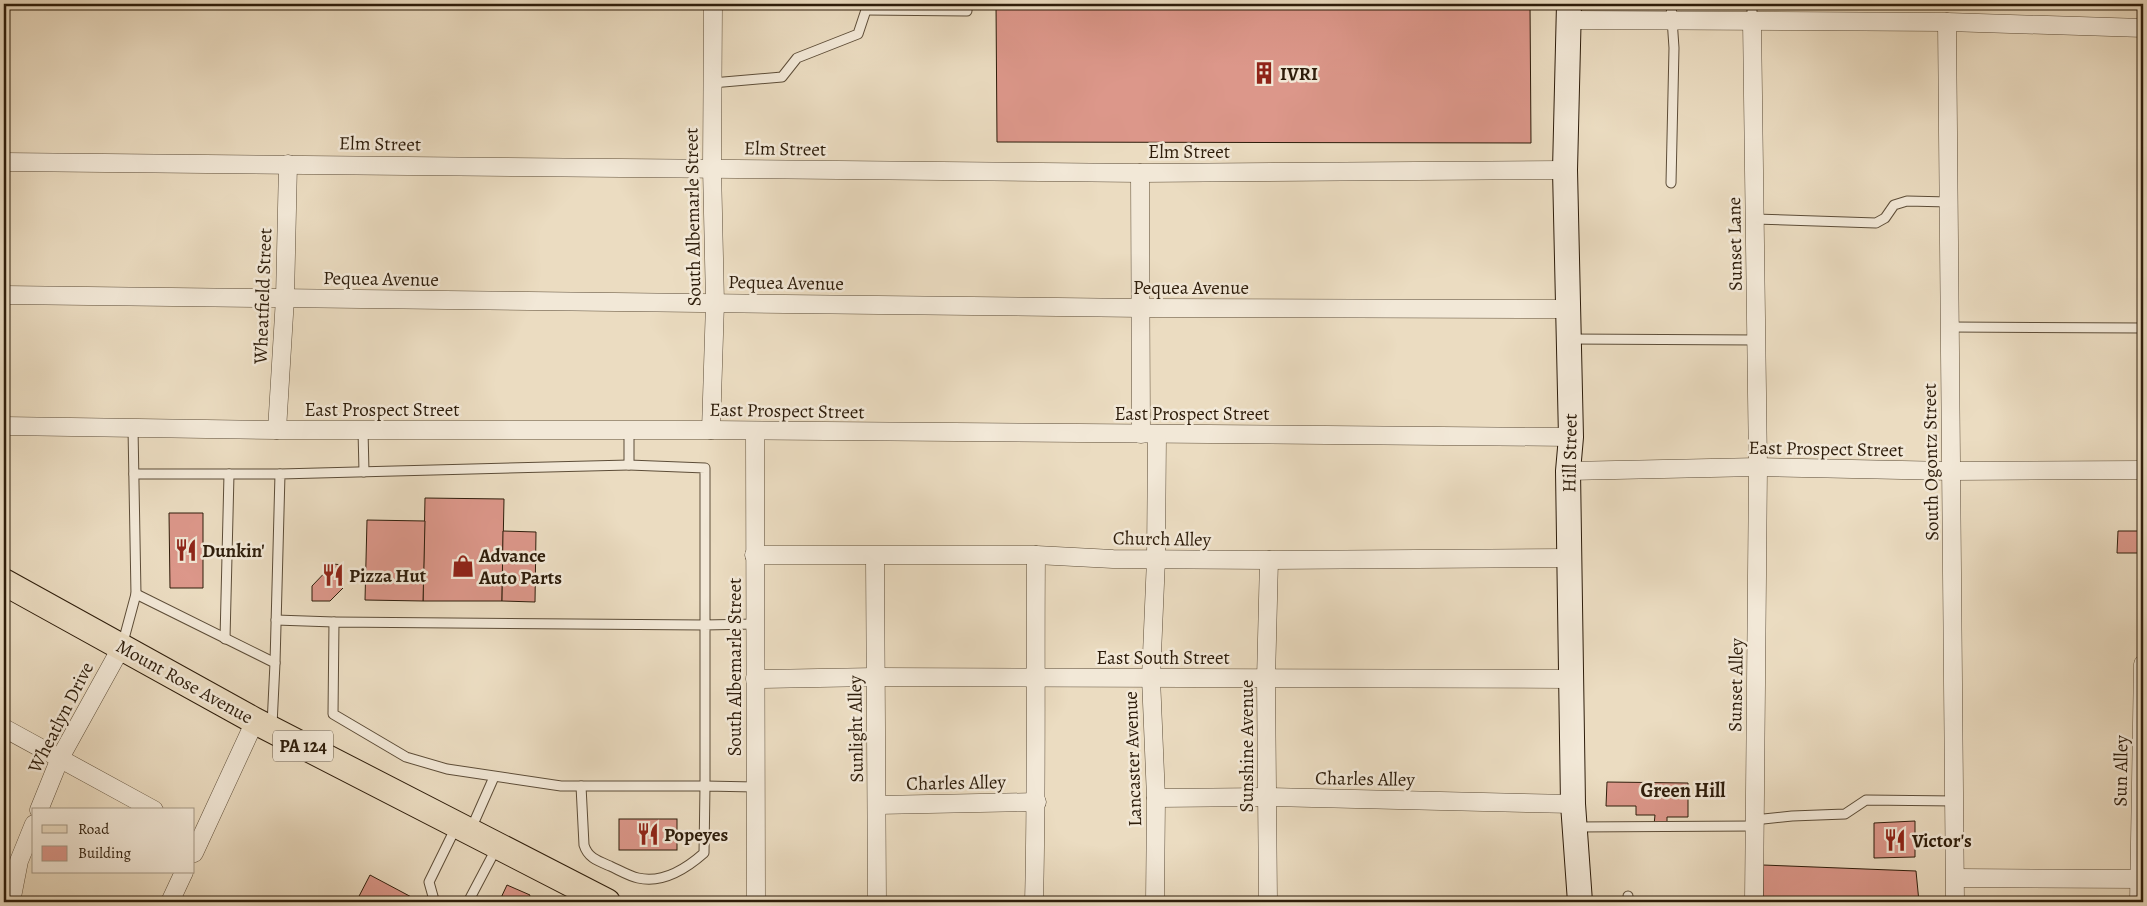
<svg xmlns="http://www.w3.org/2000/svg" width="2147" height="906" viewBox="0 0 2147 906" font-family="Alegreya,serif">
	<rect width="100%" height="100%" fill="#ebdcc1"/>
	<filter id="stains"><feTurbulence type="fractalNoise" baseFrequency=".004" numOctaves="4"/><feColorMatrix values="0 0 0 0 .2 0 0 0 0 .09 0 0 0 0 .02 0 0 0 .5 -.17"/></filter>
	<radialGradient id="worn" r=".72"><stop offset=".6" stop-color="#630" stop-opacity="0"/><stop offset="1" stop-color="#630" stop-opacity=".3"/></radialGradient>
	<!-- building -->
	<g fill="#dc978a" stroke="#2e1d0b">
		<path d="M996 4H1530L1531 143 997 142Z"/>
		<path d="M425 498 504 499 502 601H423Z"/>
		<path d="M169 513H203V588H170Z"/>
		<path d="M367 520 425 521 423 601 365 600Z"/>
		<path d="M503 531 536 532 535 602 502 601Z"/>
		<path d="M2118 531H2139L2138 553H2117Z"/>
		<path d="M333 564 343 565V588L330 601H312V586Z"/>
		<path d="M1607 782 1688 783V817H1667V825H1654L1655 815H1636V806H1606Z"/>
		<rect x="619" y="819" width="58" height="31"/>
		<path d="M1915 821V857L1874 858V823Z"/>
		<path d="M1763 865 1916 871 1919 902H1763Z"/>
		<path d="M370 875 417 900 416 902H356Z"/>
		<path d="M507 885 530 895 527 902H499Z"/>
	</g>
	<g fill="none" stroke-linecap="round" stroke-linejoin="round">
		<defs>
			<g id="lane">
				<path d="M1671 4 1674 48 1671 183"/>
				<path d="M1752 4V21"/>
				<path d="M866 10 967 11V4"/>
				<path d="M712 83 782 77 797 58 858 34 866 10V4"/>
				<path d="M1755 219 1876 223 1885 218 1894 205 1907 201 1949 202"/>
				<path d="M1950 327 2143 328"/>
				<path d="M1569 339 1756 340"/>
				<path d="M363 430 364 472"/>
				<path d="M629 430V465L705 468V786H561L447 769 406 757 333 714 334 622 704 625 755 624"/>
				<path d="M134 474H280"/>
				<path d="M136 594 275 663 272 725"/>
				<path d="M276 620 334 622"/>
				<path d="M225 639 229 474"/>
				<path d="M122 646 136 594 133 428"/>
				<path d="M275 663 280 474 629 465"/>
				<path d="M581 786 584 845C588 858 598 861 610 866 619 870 629 876 638 878 663 884 687 868 704 853L705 786 755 787"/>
				<path d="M1754 820 1792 816 1845 814 1866 800 1955 801"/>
				<path d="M1575 827 1754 826"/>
				<path d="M471 829 494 777"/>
				<path d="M439 902 434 900 429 882 456 827"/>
				<path d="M468 902 497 847"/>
				<path d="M1628 902V896"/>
			</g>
			<g id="street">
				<path d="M1569 20 1947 22 2143 28"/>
				<path d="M1752 21 1758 467 1754 902"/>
				<path d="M1947 22 1955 902"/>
				<path d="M4 162 1140 173 1565 170"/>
				<path d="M1140 173 1141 434"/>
				<path d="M4 295 1142 308 1569 309"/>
				<path d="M4 426 277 430H711L1571 437"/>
				<path d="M277 430 285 298 288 164"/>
				<path d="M711 430 715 303 712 168 713 4"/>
				<path d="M755 431 756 902"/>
				<path d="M1568 471 1758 467 1951 471 2143 470"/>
				<path d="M754 555H1036L1113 559 1269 560 1570 558"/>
				<path d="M875 556 877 902"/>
				<path d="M755 679 875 677 1570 679"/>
				<path d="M4 728 154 810"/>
				<path d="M1156 798 1267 797 1573 804"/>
				<path d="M877 805 1037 802"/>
				<path d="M39 810 60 758 122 646"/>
				<path d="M194 853 255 721"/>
				<path d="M1956 878 2143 879"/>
				<path d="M11 902 19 861 34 824"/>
				<path d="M170 902 184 872"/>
				<path d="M1034 902C1037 786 1035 671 1036 555"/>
				<path d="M1155 902 1156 798 1151 678 1156 559 1157 434"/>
				<path d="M1268 902 1266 679 1269 560"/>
				<path d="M2139 902 2143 664"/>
			</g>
			<path id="secondary" d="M1569 4 1565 170 1571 437 1568 471 1573 804 1580 902"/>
			<path id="primary" d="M4 582 255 721 607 902"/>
		</defs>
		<!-- lane casing -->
		<use href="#lane" stroke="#5d4d38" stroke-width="11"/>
		<!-- street casing -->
		<use href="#street" stroke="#5d4d38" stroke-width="19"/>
		<!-- secondary casing -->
		<use href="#secondary" stroke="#2e1d0b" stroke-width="26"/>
		<!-- primary casing -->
		<use href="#primary" stroke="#2e1d0b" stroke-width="28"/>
		<!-- lane -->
		<use href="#lane" stroke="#f2e8d7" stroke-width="9"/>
		<!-- street -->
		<use href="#street" stroke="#f2e8d7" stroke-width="18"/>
		<!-- secondary -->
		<use href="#secondary" stroke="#f2e8d7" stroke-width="24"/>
		<!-- primary -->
		<use href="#primary" stroke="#ebdcc1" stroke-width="26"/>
	</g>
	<!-- icons -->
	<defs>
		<symbol id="building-bare" viewBox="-9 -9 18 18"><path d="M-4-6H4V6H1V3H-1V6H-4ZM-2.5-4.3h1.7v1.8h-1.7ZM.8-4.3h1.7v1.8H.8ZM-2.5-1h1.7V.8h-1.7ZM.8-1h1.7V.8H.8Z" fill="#8f2418" stroke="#f2e8d7" stroke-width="2.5" paint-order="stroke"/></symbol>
		<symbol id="restaurant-bare" viewBox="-9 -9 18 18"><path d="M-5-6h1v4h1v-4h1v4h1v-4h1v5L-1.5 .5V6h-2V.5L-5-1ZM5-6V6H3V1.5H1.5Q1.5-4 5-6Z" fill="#8f2418" stroke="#f2e8d7" stroke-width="2.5" paint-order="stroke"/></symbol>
		<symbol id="shop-bare" viewBox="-9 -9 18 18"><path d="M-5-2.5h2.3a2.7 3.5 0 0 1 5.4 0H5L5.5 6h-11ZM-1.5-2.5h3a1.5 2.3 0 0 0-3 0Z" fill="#8f2418" stroke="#f2e8d7" stroke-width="2.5" paint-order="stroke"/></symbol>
	</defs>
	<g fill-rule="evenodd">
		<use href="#building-bare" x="1248" y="57" width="32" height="32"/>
		<use href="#restaurant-bare" x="170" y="534" width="32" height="32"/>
		<use href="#shop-bare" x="447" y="550" width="32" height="32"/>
		<use href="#restaurant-bare" x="317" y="559" width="32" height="32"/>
		<use href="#restaurant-bare" x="632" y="818" width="32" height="32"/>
		<use href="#restaurant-bare" x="1879" y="824" width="32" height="32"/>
	</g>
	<g text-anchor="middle" stroke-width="5" stroke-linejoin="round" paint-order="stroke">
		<!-- shield labels -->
		<rect fill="#f2e8d7" stroke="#695a48" stroke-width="1" x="273" y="730.5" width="60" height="31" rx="4"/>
		<g font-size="18" font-weight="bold" fill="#2e1d0b">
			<text x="303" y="752">PA 124</text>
		</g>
		<!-- poi labels -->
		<g font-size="19" font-weight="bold" fill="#2e1d0b" stroke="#f2e8d7" text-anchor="start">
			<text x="1280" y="80">IVRI</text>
			<text x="202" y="557">Dunkin'</text>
			<text x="479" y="562">Advance<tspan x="479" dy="22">Auto Parts</tspan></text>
			<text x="349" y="582">Pizza Hut</text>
			<text x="664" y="841">Popeyes</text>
			<text x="1912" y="847">Victor's</text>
		</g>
		<!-- street labels -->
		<g font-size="19" fill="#2e1d0b" stroke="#f2e8d7">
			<text transform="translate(380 143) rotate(1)" y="7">Elm Street</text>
			<text transform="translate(785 148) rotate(1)" y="7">Elm Street</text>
			<text x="1189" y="158">Elm Street</text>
			<text transform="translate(692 217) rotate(-91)" y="7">South Albemarle Street</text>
			<text transform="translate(1734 244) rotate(-91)" y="7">Sunset Lane</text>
			<text transform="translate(381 278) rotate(1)" y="7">Pequea Avenue</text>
			<text transform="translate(786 282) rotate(1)" y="7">Pequea Avenue</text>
			<text x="1191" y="294">Pequea Avenue</text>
			<text transform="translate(262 296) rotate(-88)" y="7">Wheatfield Street</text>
			<text x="382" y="416">East Prospect Street</text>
			<text transform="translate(787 410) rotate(1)" y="7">East Prospect Street</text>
			<text x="1192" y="420">East Prospect Street</text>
			<text transform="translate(1826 448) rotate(1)" y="7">East Prospect Street</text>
			<text transform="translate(1569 453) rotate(-89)" y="7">Hill Street</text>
			<text transform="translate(1930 462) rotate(-91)" y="7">South Ogontz Street</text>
			<text transform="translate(1162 538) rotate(1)" y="7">Church Alley</text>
			<text x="1163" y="664">East South Street</text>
			<text transform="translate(734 667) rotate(-90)" y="7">South Albemarle Street</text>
			<text transform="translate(185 681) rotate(29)" y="7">Mount Rose Avenue</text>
			<text transform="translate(1735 685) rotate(-89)" y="7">Sunset Alley</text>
			<text transform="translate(60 717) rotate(-63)" y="7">Wheatlyn Drive</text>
			<text transform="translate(855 729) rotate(-91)" y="7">Sunlight Alley</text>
			<text transform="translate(1246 746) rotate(-90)" y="7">Sunshine Avenue</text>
			<text transform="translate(1132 759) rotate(-92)" y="7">Lancaster Avenue</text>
			<text transform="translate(2120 771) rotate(-89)" y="7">Sun Alley</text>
			<text transform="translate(1365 778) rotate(1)" y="7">Charles Alley</text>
			<text transform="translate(956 782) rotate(-1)" y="7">Charles Alley</text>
		</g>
		<!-- neighbourhood labels -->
		<g font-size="20" font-weight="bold" fill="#2e1d0b" stroke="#f2e8d7">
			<text x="1683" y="797">Green Hill</text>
		</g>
	</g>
	<!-- margin -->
	<rect width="2147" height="906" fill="none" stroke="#ebdcc1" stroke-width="20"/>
	<rect x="5" y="5" width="2137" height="896" fill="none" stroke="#2e1d0b" stroke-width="2.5"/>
	<rect x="10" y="10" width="2127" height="886" fill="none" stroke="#2e1d0b"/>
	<!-- legend -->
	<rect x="32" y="808" width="162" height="65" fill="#f2e8d7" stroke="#a49785"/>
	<rect x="42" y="825" width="25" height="8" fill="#ebdcc1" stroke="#a49785"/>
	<text x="78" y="834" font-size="15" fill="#2e1d0b">Road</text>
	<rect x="42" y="846" width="25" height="15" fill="#dc978a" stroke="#a49785"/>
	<text x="78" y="858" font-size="15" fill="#2e1d0b">Building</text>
	<rect width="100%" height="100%" filter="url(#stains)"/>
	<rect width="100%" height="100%" fill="url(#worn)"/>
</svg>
